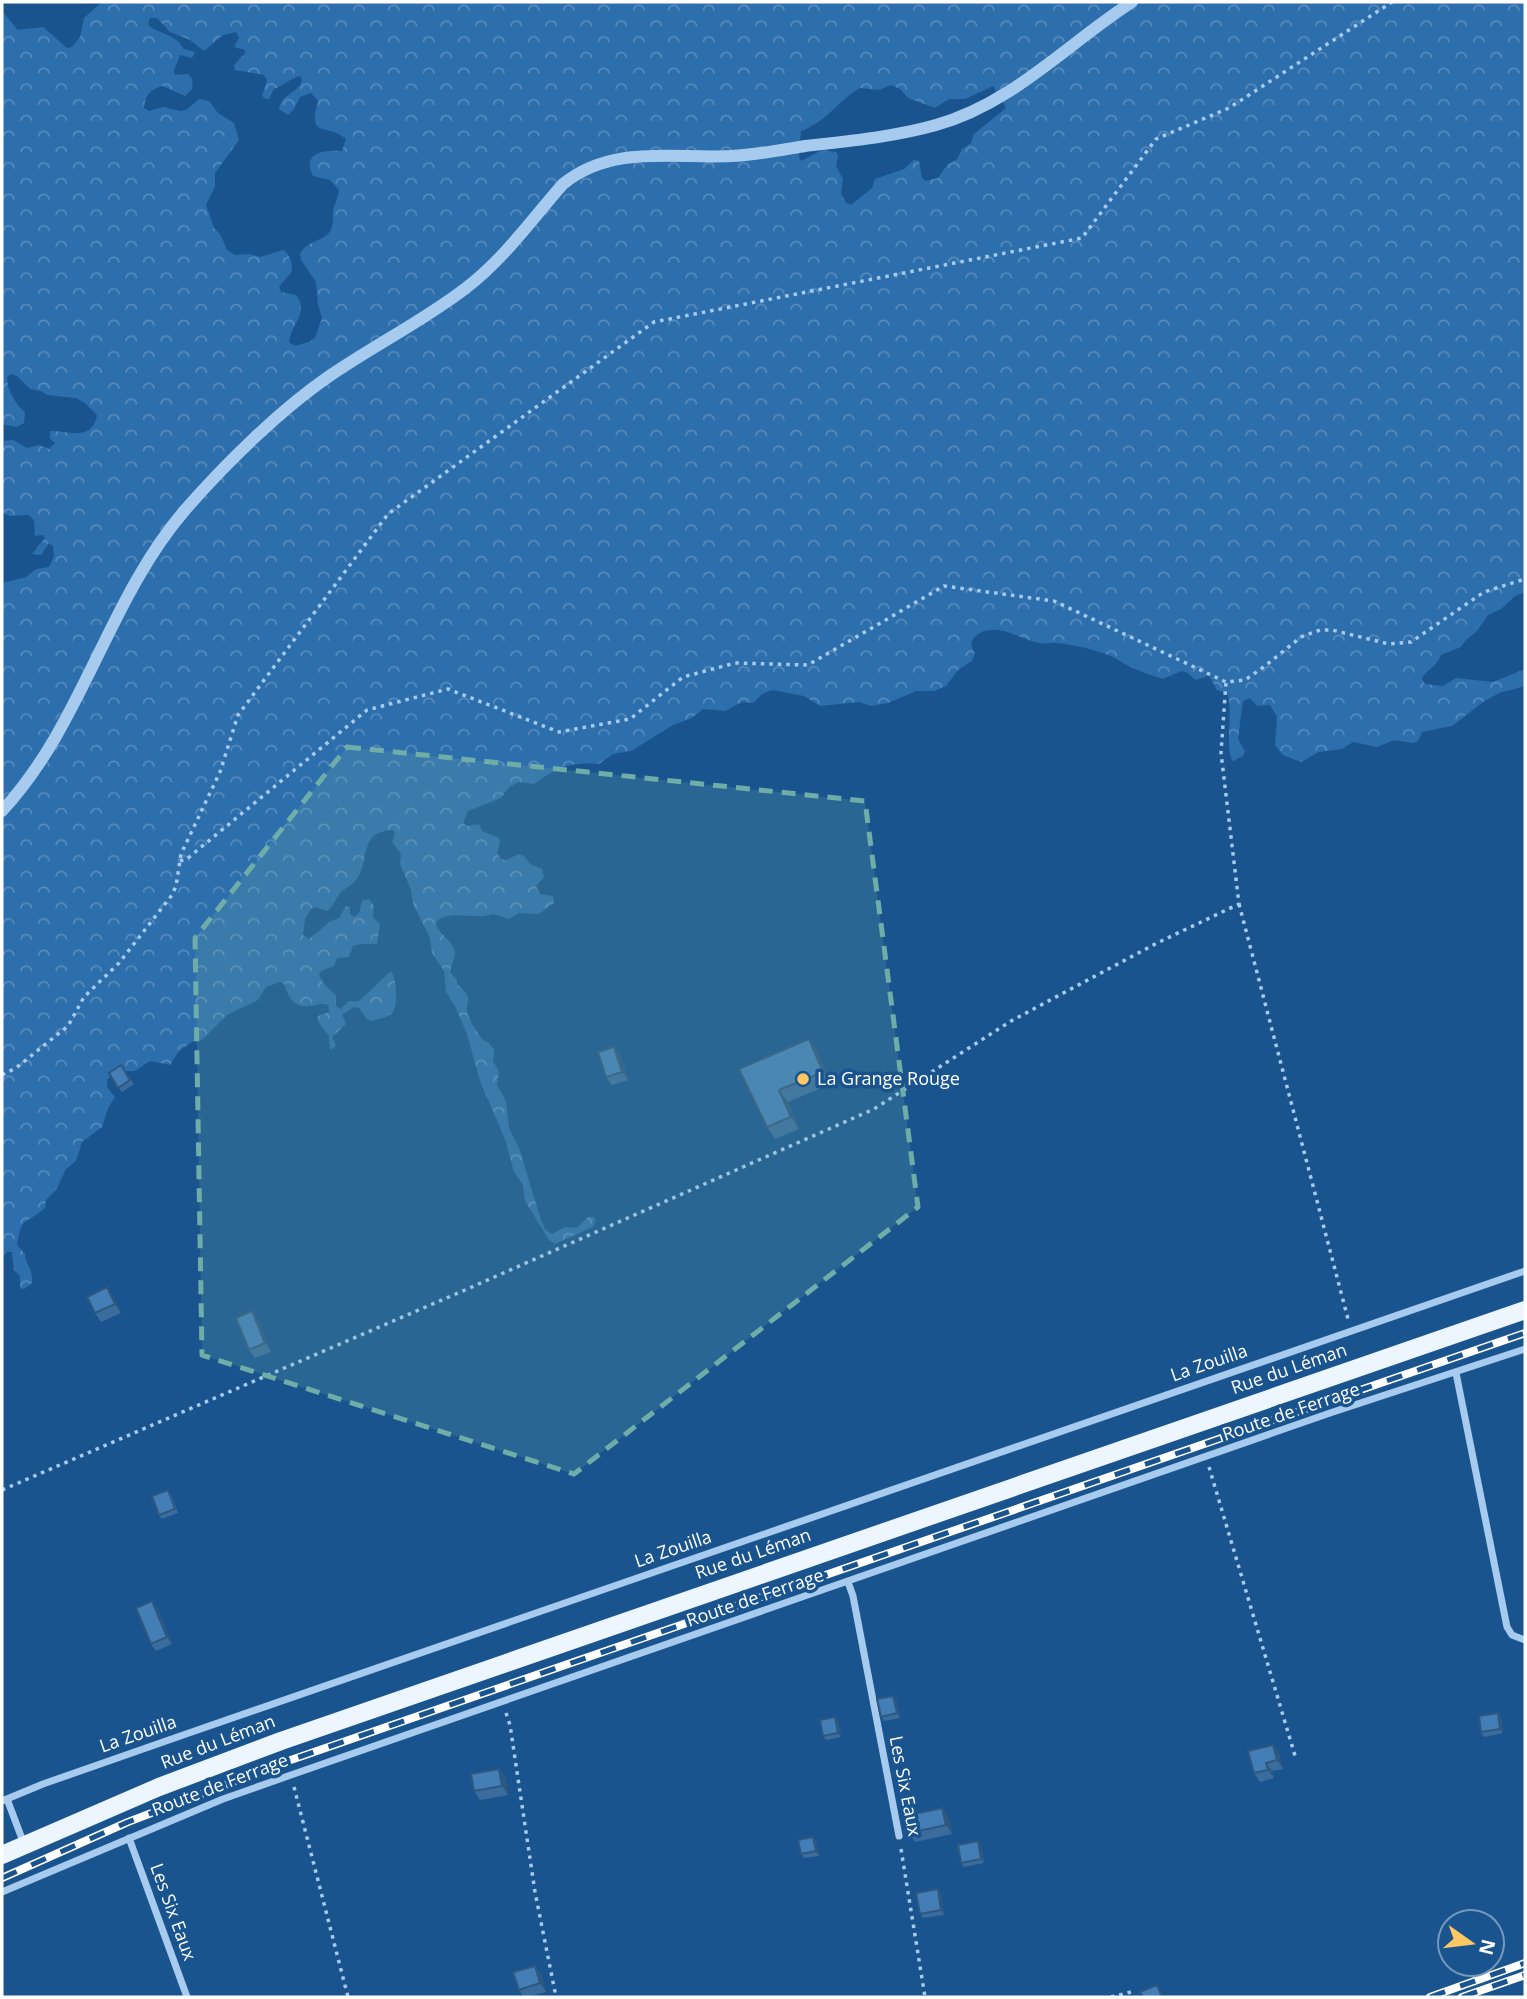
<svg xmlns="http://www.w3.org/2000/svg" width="1527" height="1999" viewBox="0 0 1527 1999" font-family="'Open Sans',sans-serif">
	<defs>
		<pattern id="forest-crowns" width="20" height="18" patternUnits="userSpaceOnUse" patternTransform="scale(1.75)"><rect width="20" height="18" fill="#2d6eac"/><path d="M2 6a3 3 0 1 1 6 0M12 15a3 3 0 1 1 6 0" fill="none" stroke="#578bbd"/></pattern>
	</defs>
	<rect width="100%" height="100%" fill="#1a548e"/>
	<!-- forest -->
	<path fill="url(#forest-crowns)" fill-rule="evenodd" d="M102 2H1525V592L1515 596 1501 609 1488 615 1477 631 1466 640 1461 647 1441 655C1437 667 1426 669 1422 679L1425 684 1443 686 1456 678 1493 682 1525 669V686L1499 693 1483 702 1452 726 1422 732 1418 741 1413 743 1394 740 1377 747 1353 742 1342 749 1319 752 1301 762 1283 755 1275 745 1277 717 1270 705 1257 706 1250 698 1243 701 1238 739 1245 751 1243 756 1233 761C1224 750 1234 708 1227 693L1217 690 1209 676 1195 680 1188 673 1181 671 1163 679C1151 675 1138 671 1127 665 1121 662 1115 657 1108 655 1091 649 1073 644 1055 643 1049 642 1045 645 1039 643 1025 640 1012 632 998 630 984 628 963 638 975 653L972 661 958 670 946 686 934 691H916L888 703 871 706 859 702 820 706 804 696 772 690 762 694 753 703 742 702 725 711 703 709 692 718 673 725 631 751 613 754 599 764C570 762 558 767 534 784L519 782 509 787 501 798 468 811 463 823 467 826 479 824 482 831 499 838 500 842 497 853 501 859 506 860 519 854 524 856 530 864 542 869 544 877 536 886 540 894 553 896 554 903 539 914 519 913 509 919 493 914C476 921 448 908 436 923 438 935 455 941 455 954 454 960 451 966 450 972L457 980V984C477 1001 463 1000 468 1015 469 1020 479 1035 483 1040L489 1043 494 1050 493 1061 499 1072 497 1085 506 1101 509 1128 519 1148 541 1220 545 1229 552 1234 565 1227 577 1228 588 1217H594L596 1220 593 1227 555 1244 549 1240 525 1201 523 1185 514 1172 505 1139 480 1081 467 1034 455 1006 446 992 444 971 432 953 430 938 413 904 411 890 400 864 401 854 392 842 395 834 393 830C358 831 370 861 357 879 353 885 345 888 340 893 335 900 334 906 327 911L315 907 311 909 305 919 303 935 309 939 331 921 339 918 346 906 350 907V914L354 917 359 913 362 901 369 899 374 906 373 917 380 924 377 944H361L353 946 349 957 337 958 334 966 321 971 319 975 324 984 336 995V1006L341 1009 349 1001H359L391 971C396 976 399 1006 392 1013 387 1018 377 1019 371 1021L367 1019 359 1008 354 1007 342 1015 346 1024 332 1037 336 1046 330 1050 329 1036 317 1020 318 1016 329 1012 328 1005C319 1002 318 1006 310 1006 295 1008 287 997 285 985L280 982 266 987 258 1000 227 1015 202 1040 192 1042 179 1051 170 1065 150 1061 135 1071H115L107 1080V1087L115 1097 108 1108 102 1127 82 1142 76 1161 66 1169 56 1190 46 1200 45 1208C24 1226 22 1215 17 1245L25 1254C26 1266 33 1268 32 1283L24 1289 20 1288V1276L14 1270 12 1252H7L2 1258V583L26 577 36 569 49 567 54 556 53 546 49 543 41 555 32 554 45 538 43 535 35 536 34 520 28 515 9 516 2 512V441L13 440 27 448 39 445 49 449 55 443 50 439V431C68 431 92 442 97 415L85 403 76 398 47 395 41 391 30 389 17 376 11 374 7 377C7 390 16 405 25 412L24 423 17 427 2 424V11L18 30 43 27 67 48 72 47 80 37 84 18ZM150 18H157L170 32 190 40 204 51 223 35 236 32 239 38 234 47 245 50V53L234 65 235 70 264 75 267 80 262 96 266 99H269L274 89C283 86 290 78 300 76L302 80C298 94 281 94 279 109L288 115 294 109 300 97 311 93 318 101C307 140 327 122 346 139L342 151C325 150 301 152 313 176L330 180 339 190C338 197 336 201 334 207 331 216 336 226 328 234 318 243 307 241 300 254L301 260 316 282 318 305 322 318 315 338 309 342 295 346 289 342C291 323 310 313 296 295L281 292 279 287C290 272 297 274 288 254L283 250 260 257 249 254 235 255 227 250 220 234 214 228 206 205 215 186V173L239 140 234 123 218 113 209 101 199 99 186 110 180 111 163 107 149 111 144 108C145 95 150 90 162 86L185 96 192 89C193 83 193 78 188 74L175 75 174 70 180 55 192 58 195 52 184 49C175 33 160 35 148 25ZM891 85 900 89 908 98 935 108 949 99H965L993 86 1006 108 974 134 971 143 962 149 957 159 947 165 938 178 926 181 922 178 919 161 914 160 904 169 875 179 872 188 851 205 846 203 841 193 843 179 836 166 838 156 836 152 822 150 801 161 799 157 801 131C827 122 837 101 860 88L879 90Z"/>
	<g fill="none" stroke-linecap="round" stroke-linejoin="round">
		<!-- path -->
		<g stroke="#a6cbee" stroke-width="3.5" stroke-dasharray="3.5 5" stroke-linecap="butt">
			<path d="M180 861 188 858 367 710 448 689 559 732 630 719 683 677 735 663 808 665 944 586 1054 601 1226 682 1245 680 1265 666 1301 637 1320 630H1332L1389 644 1411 642 1484 592 1525 579"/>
			<path d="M1239 904 1348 1319"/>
			<path d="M2 1075 16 1068 68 1026 84 997 119 963 172 895 176 886 181 854 220 772 238 715 388 514 654 322 1082 238 1156 139 1229 108 1392 2"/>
			<path d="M1209 1467 1296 1759"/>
			<path d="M2 1490 465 1290 874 1109 1011 1021 1157 943 1239 904 1221 753 1226 682"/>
			<path d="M506 1713 510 1725 535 1892 556 1997"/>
			<path d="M294 1787 348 1997"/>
			<path d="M901 1849 925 1997"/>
			<path d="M1111 1997 1131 1992"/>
		</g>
		<!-- minor -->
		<g stroke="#a6cbee" stroke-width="7">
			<path d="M1456 1373 1507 1627 1512 1635 1525 1640"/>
			<path d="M848 1582 853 1596 899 1836"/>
			<path d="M7 1799 24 1844"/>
			<path d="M2 1801 43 1784 186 1734 1525 1271"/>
			<path d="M129 1838 187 1997"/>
			<path d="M2 1892 223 1799 291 1775 1330 1413 1525 1349"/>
		</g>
		<!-- tertiary -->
		<path stroke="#a6cbee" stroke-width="12" d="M2 811C83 724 108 599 185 510 225 464 279 411 328 377 373 346 423 321 466 288 504 259 532 219 563 184 612 144 673 159 731 156 756 155 781 150 805 146 849 141 893 137 936 125 1012 104 1067 44 1132 2"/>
		<!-- primary -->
		<path stroke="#edf5ff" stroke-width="18" d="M2 1855 159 1787 281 1741 1525 1310"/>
		<defs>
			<g id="rail">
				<path d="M2 1878 128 1822 285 1762 1525 1333"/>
				<path d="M1430 1997 1525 1963"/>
				<path d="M1462 1997 1525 1975"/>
			</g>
		</defs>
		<!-- rail casing -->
		<use href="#rail" stroke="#fff" stroke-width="8"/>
		<!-- rail -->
		<use href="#rail" stroke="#1a548e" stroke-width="5" stroke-dasharray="16" stroke-linecap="butt"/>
	</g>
	<!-- wall -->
	<g fill="#3a6c9d">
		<path d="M809 1039 817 1051 831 1084 788 1102 799 1129 775 1139 767 1127 739 1069Z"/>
		<path d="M614 1047 620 1055 628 1080 612 1085 606 1077Z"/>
		<path d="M121 1065 134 1084 122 1092 109 1073Z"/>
		<path d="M107 1287 113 1296 121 1313 101 1322 95 1313Z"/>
		<path d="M252 1311 258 1320 271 1352 255 1358 249 1350Z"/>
		<path d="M171 1494 178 1513 162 1519 159 1515Z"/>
		<path d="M157 1608 172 1644 156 1651 151 1644Z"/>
		<path d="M896 1700 900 1718 884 1721 881 1717Z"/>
		<path d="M1498 1713 1501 1717 1503 1733 1484 1737 1481 1732Z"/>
		<path d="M835 1717 838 1721 841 1737 826 1740 823 1736Z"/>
		<path d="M1248 1751 1279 1753 1283 1769 1272 1771 1274 1778 1260 1782 1254 1773Z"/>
		<path d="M499 1769 505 1777 508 1795 480 1800 474 1791Z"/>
		<path d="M942 1808 948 1816 952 1834 915 1842 909 1833Z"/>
		<path d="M813 1837 816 1841 819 1856 804 1858 801 1854Z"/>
		<path d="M981 1845 984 1863 964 1867 961 1863Z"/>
		<path d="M938 1889 941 1894 944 1915 923 1918 920 1914Z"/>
		<path d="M541 1974 546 1992 528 1997H524L519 1990Z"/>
	</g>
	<!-- shaded-wall -->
	<g fill="#2f587f">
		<path d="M809 1039 817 1051 831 1084 823 1072Z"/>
		<path d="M614 1047 620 1055 628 1080 622 1072Z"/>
		<path d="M779 1090 788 1102 799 1129 791 1117Z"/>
		<path d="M107 1287 113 1296 121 1313 115 1304Z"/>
		<path d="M252 1311 258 1320 271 1352 265 1343Z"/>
		<path d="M152 1601 157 1608 172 1644 167 1637Z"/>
		<path d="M893 1696 896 1700 900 1718 897 1713Z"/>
		<path d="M1498 1713 1501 1717 1503 1733 1500 1729Z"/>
		<path d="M835 1717 838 1721 841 1737 838 1733Z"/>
		<path d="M1273 1745 1279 1753 1283 1769 1277 1760Z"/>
		<path d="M1266 1763 1272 1771 1274 1778 1268 1770Z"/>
		<path d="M499 1769 505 1777 508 1795 502 1786Z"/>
		<path d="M942 1808 948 1816 952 1834 946 1825Z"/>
		<path d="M813 1837 816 1841 819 1856 816 1851Z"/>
		<path d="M978 1841 981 1845 984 1863 981 1859Z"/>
		<path d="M938 1889 941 1894 944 1915 941 1910Z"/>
		<path d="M535 1966 541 1974 546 1992 540 1983Z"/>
	</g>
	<!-- building -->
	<g fill="#437eb6" stroke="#2f587f" stroke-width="2">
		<path d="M809 1039 823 1072 779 1090 791 1117 767 1127 739 1069Z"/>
		<path d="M614 1047 622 1072 606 1077 598 1052Z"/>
		<path d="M121 1065 130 1080 118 1088 109 1073Z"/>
		<path d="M107 1287 115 1304 95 1313 87 1297Z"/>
		<path d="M252 1311 265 1343 249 1350 236 1318Z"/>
		<path d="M168 1490 175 1509 159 1515 152 1496Z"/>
		<path d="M152 1601 167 1637 151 1644 136 1608Z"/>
		<path d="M893 1696 897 1713 881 1717 877 1699Z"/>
		<path d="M1498 1713 1500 1729 1481 1732 1479 1716Z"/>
		<path d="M835 1717 838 1733 823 1736 820 1720Z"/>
		<path d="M1273 1745 1277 1760 1266 1763 1268 1770 1254 1773 1248 1751Z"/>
		<path d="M499 1769 502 1786 474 1791 471 1774Z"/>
		<path d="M942 1808 946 1825 909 1833 905 1816Z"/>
		<path d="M813 1837 816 1851 801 1854 798 1840Z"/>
		<path d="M978 1841 981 1859 961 1863 958 1845Z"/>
		<path d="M938 1889 941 1910 920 1914 916 1893Z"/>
		<path d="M535 1966 540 1983 519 1990 513 1972Z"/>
		<path d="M1157 1985 1162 1997H1143L1140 1992Z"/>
	</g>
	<!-- marked area -->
	<path fill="#6fada8" fill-opacity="0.2" stroke="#6fada8" stroke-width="5" stroke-dasharray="14 9" stroke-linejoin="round" d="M347 747 865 801 918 1207 574 1474 202 1355 195 938Z"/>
	<!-- markers -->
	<circle fill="#ffc863" stroke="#1a548e" stroke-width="2.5" cx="803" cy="1079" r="7"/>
	<g text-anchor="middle" stroke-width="7" stroke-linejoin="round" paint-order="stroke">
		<!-- poi labels -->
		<g font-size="18" fill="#fff" stroke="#1a548e" text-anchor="start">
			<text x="817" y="1085">La Grange Rouge</text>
		</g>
		<!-- street labels -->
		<g font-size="18" fill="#fff" stroke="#1a548e">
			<text transform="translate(1209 1363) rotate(-19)" y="6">La Zouilla</text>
			<text transform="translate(1289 1369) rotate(-19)" y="6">Rue du Léman</text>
			<text transform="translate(1291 1412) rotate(-19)" y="6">Route de Ferrage</text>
			<text transform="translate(673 1549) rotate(-19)" y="6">La Zouilla</text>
			<text transform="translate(753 1554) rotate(-19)" y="6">Rue du Léman</text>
			<text transform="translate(755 1598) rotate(-19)" y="6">Route de Ferrage</text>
			<text transform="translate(138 1734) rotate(-19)" y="6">La Zouilla</text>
			<text transform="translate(218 1742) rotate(-21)" y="6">Rue du Léman</text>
			<text transform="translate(220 1785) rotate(-21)" y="6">Route de Ferrage</text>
			<text transform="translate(905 1786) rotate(79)" y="6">Les Six Eaux</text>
			<text transform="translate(173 1912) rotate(70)" y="6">Les Six Eaux</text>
		</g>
	</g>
	<!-- border -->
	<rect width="1527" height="1999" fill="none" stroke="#ffffff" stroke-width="7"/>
	<!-- north arrow -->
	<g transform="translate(1471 1943) rotate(104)"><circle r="33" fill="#1a548e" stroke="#7698bb" stroke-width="2"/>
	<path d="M0-5L12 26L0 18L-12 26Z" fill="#ffc863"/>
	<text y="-10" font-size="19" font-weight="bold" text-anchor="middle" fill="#ffffff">N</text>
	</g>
</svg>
